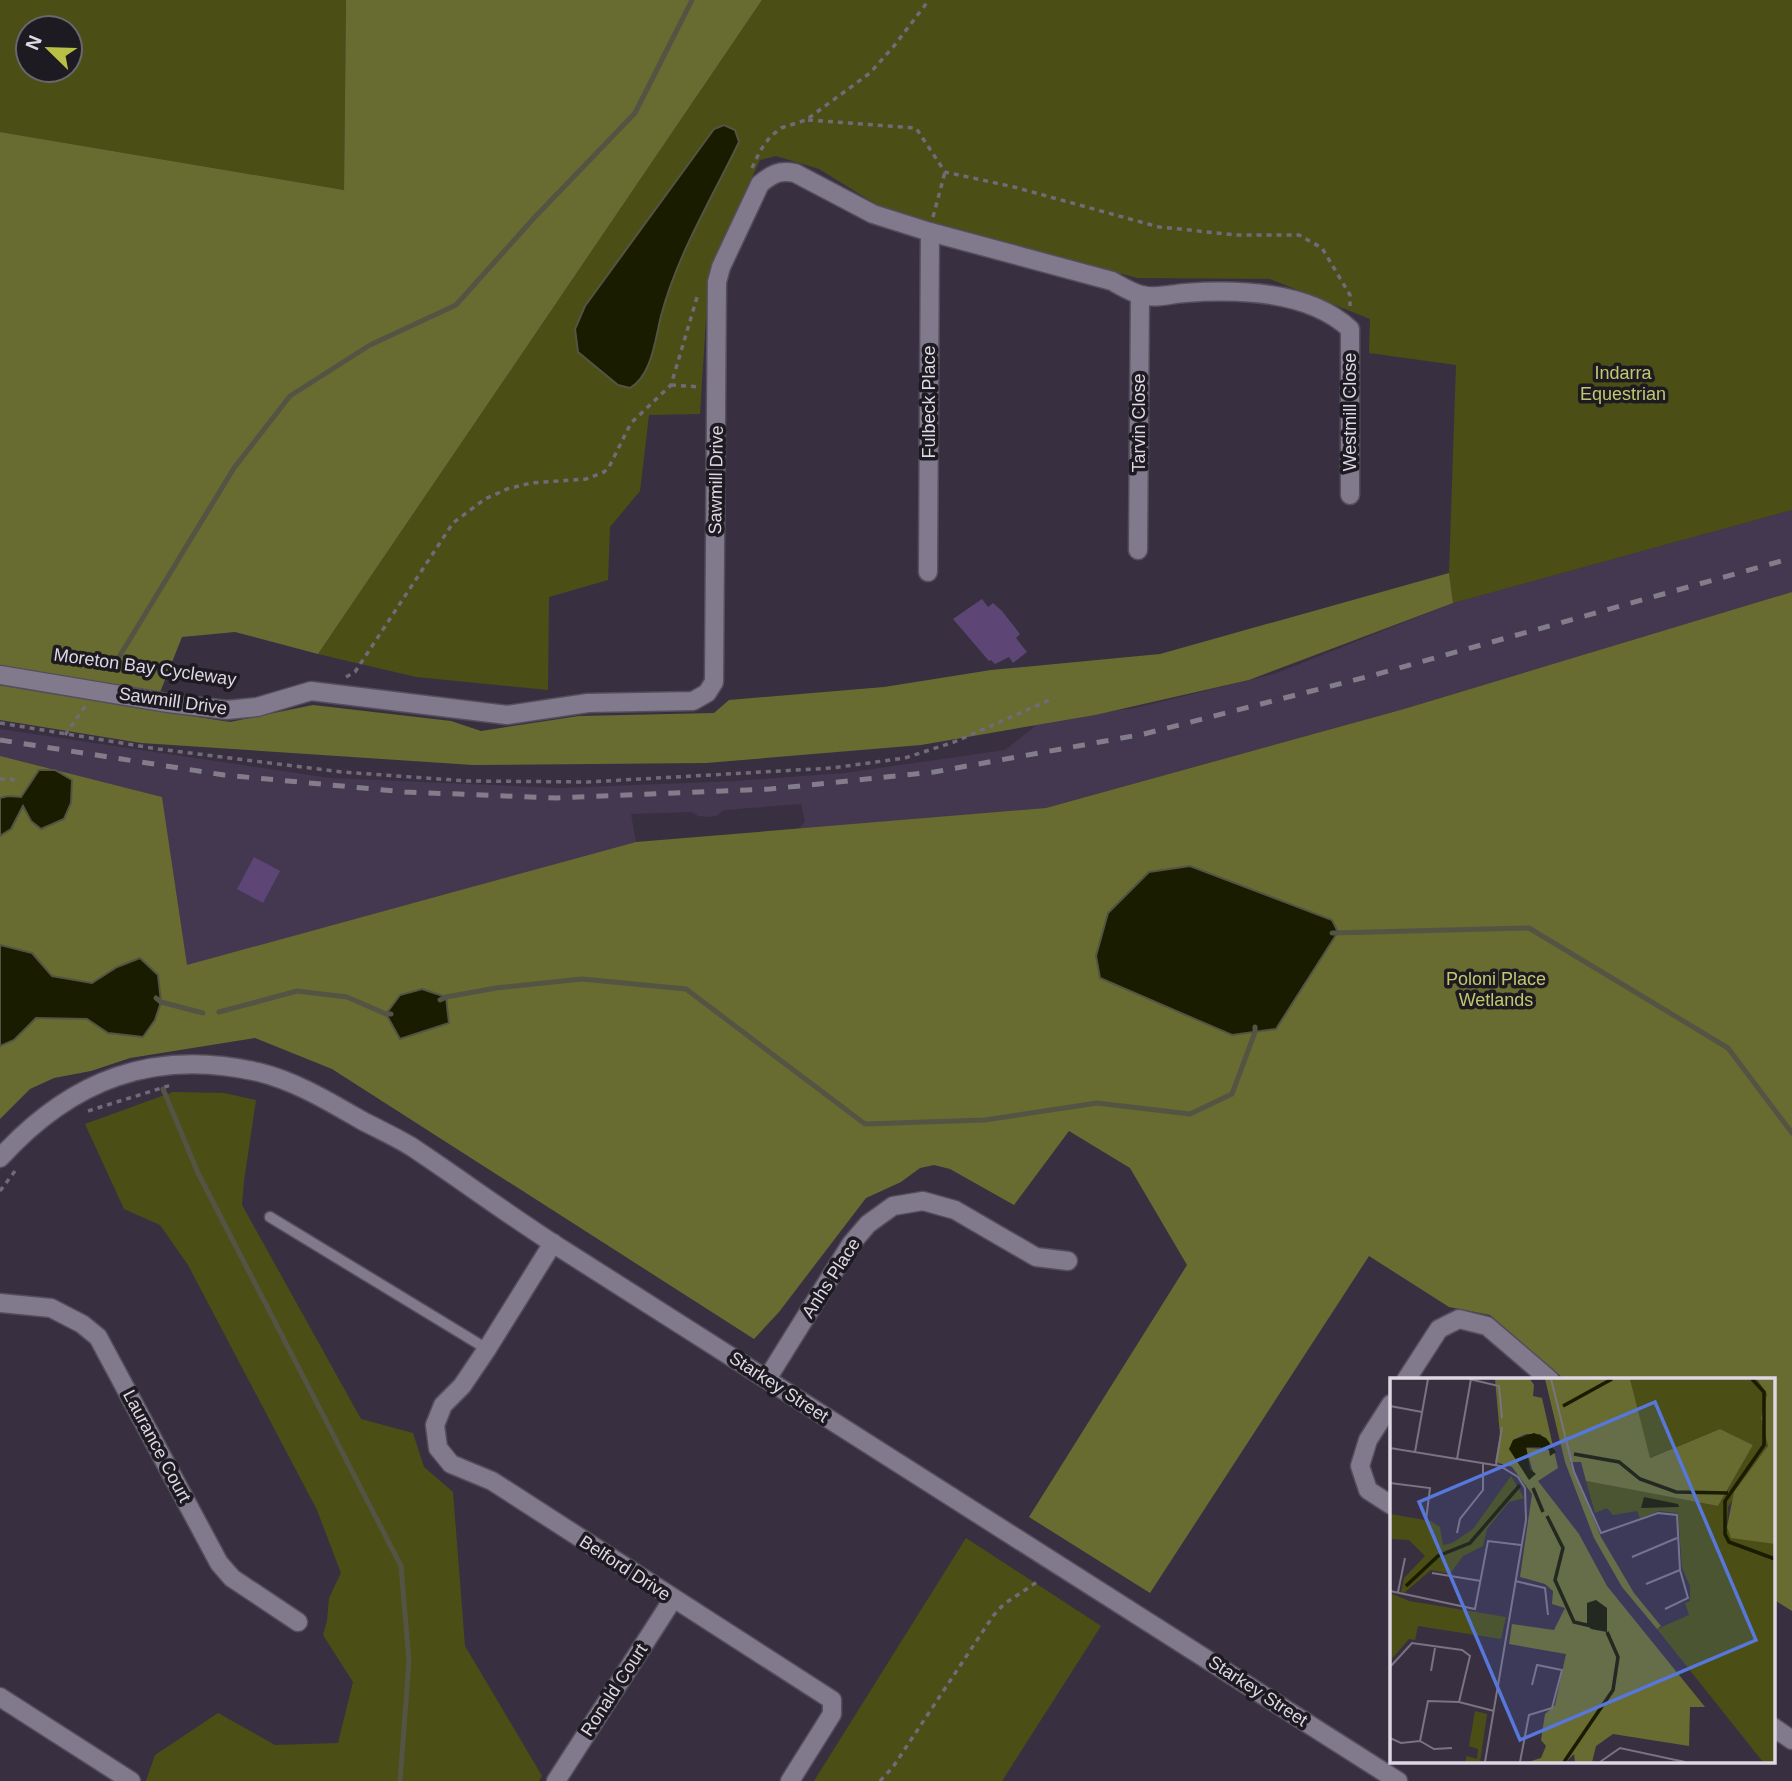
<svg xmlns="http://www.w3.org/2000/svg" width="1792" height="1781" viewBox="0 0 1792 1781" font-family="Arial,sans-serif">
	<rect width="100%" height="100%" fill="#383041"/>
	<!-- built -->
	<path fill="#43384f" d="M1792 510V592L1404 709 1046 808 798 829 805 822 801 804 724 810 716 816 708 817 698 816 692 812 631 814 636 842 187 966 162 797 0 769V729L330 778 561 788 736 781 845 773 1005 750 1043 720 1135 708 1274 674 1453 603Z"/>
	<!-- green -->
	<g fill="#4b4f15" fill-rule="evenodd">
		<path d="M0 0H346L344 190 0 132ZM28 28H70V70H28Z"/>
		<path d="M762 0H1792V510L1453 603 1449 573 1456 365 1369 353 1370 319 1270 279 1137 278 882 208 819 169 776 156 760 160 709 271 700 414 649 415 640 491 610 527 608 580 549 597 548 690 416 677 318 654Z"/>
		<path d="M173 1092 224 1093 256 1100 244 1181 242 1205 361 1419 413 1433 424 1467 453 1492 465 1646 542 1776 539 1781H146L155 1755 218 1713 275 1745 338 1743 353 1682 323 1635 327 1621 329 1598 341 1573 317 1510 188 1265 160 1225 124 1209 85 1124Z"/>
		<path d="M966 1538 1101 1626 1002 1781H814Z"/>
	</g>
	<!-- forest -->
	<g fill="#686c30">
		<path d="M346 0H762L318 654 235 632 182 637 153 710 230 722 313 705 451 721 481 731 579 716 714 713 729 700 884 687 991 670 1160 654 1449 573 1453 603 1249 680 1095 715 921 745 706 763 473 765 141 743 0 720V132L344 190Z"/>
		<path d="M1792 592V1611L1773 1599V1380H1565L1490 1315 1449 1307 1369 1256 1150 1593 1029 1517 1187 1265 1130 1168 1069 1131 1014 1205 950 1169 934 1165 920 1168 901 1182 866 1198 779 1312 754 1339 332 1069 255 1038 130 1058 91 1071 54 1078 30 1089 0 1119V1046L14 1040 36 1018 87 1019 108 1033 117 967 92 983 52 976 32 953 0 945V836L12 829 23 805 71 803 72 780 55 770 21 797 8 796 0 798V756L162 797 187 965 636 842 1046 808 1404 709Z"/>
	</g>
	<!-- water -->
	<g fill="#1a1c00" stroke="#545444" stroke-width="2">
		<path d="M724 125 735 130 739 142C712 198 677 255 661 316 655 340 652 375 630 388L618 385 578 352 575 329 585 306 714 129Z"/>
		<path d="M39 770H55L72 780 71 803 64 819 41 829 31 821 23 806 11 829 0 836V798L8 796 21 797Z"/>
		<path d="M1190 866 1332 920 1338 932 1276 1029 1232 1035 1100 978 1096 956 1108 913 1149 872Z"/>
		<path d="M0 945 32 953 52 976 92 983 117 967 140 958 158 975 161 1002 155 1020 143 1037 108 1033 87 1019 36 1018 14 1040 0 1046Z"/>
		<path d="M422 989 446 997 449 1023 400 1039 386 1014 400 995Z"/>
	</g>
	<g fill="none" stroke-linecap="round" stroke-linejoin="round">
		<!-- stream -->
		<g stroke="#545444" stroke-width="5">
			<path d="M116 662 234 468 290 396 370 345 456 305 534 218 635 113 692 0"/>
			<path d="M1332 933 1529 928 1728 1048 1792 1133"/>
			<path d="M156 998 161 1002 203 1013"/>
			<path d="M440 1000 446 997 496 988 582 979 686 989 865 1124 985 1120 1097 1103 1190 1114 1232 1094 1255 1032V1027"/>
			<path d="M219 1012 297 991 347 997 386 1014H391"/>
			<path d="M163 1089 198 1173 401 1566 409 1661 400 1781"/>
		</g>
	</g>
	<!-- building -->
	<g fill="#5d4576">
		<path d="M982 599 988 607 993 603 1002 611 1020 634 1016 638 1027 652 1013 663 1009 657 995 664 991 660 989 661 953 619Z"/>
		<path d="M254 857 280 871 263 903 237 889Z"/>
	</g>
	<g fill="none" stroke-linecap="round" stroke-linejoin="round">
		<defs>
			<path id="service" d="M270 1217 487 1349"/>
			<g id="minor">
				<path d="M1138 550 1140 295"/>
				<path d="M928 572 930 232"/>
				<path d="M0 675 168 703 227 710 257 707 311 691 507 715 588 703 693 701 707 693 714 682 717 282 721 267 760 184C772 174 779 170 795 173L873 214 930 232 1112 281C1121 286 1132 293 1142 295 1156 299 1170 294 1185 293 1238 289 1309 291 1350 329V495"/>
				<path d="M553 1243 487 1349 462 1386 443 1405 435 1425 438 1448 451 1464 492 1481 832 1700V1714L790 1781"/>
				<path d="M0 1303 51 1308 82 1324 98 1337 219 1563 232 1578 298 1622"/>
				<path d="M767 1379 851 1244 868 1224 893 1206 923 1201 955 1210 1036 1257 1068 1261"/>
				<path d="M1406 1380 1439 1329 1459 1319 1487 1326 1550 1380"/>
				<path d="M1391 1404 1368 1440 1360 1466 1368 1490 1391 1505"/>
				<path d="M0 1697 131 1781"/>
				<path d="M1773 1727 1792 1740"/>
				<path d="M556 1781 673 1599"/>
			</g>
			<path id="tertiary" d="M0 1158C71 1080 153 1048 258 1072 295 1081 328 1101 361 1120 378 1129 396 1137 412 1147 460 1179 506 1213 554 1244 836 1423 1117 1602 1398 1781"/>
		</defs>
		<!-- service casing -->
		<use href="#service" stroke="#544e5c" stroke-width="13"/>
		<!-- minor casing -->
		<use href="#minor" stroke="#544e5c" stroke-width="21"/>
		<!-- tertiary casing -->
		<use href="#tertiary" stroke="#544e5c" stroke-width="21"/>
		<!-- path -->
		<g stroke="#716a79" stroke-width="3.5" stroke-dasharray="5 5" stroke-linecap="butt">
			<path d="M808 120 916 128 945 172 1014 187 1159 227 1237 235H1299L1322 248 1350 295V306"/>
			<path d="M752 168 760 151 770 137 781 128 806 120 870 73 894 46 929 0"/>
			<path d="M933 217 945 172"/>
			<path d="M671 385 701 387"/>
			<path d="M346 677 355 672 453 523 485 499 507 489 531 483 586 479 604 472 609 467 631 423 671 385 698 294"/>
			<path d="M0 723 158 749 342 772 467 781 588 782 832 768 905 758 954 742 1052 699"/>
			<path d="M65 735 86 705"/>
			<path d="M0 779H12L17 785"/>
			<path d="M88 1111 171 1085"/>
			<path d="M0 1191 18 1167"/>
			<path d="M880 1781 893 1767 993 1616 1004 1604 1040 1580"/>
		</g>
		<!-- service -->
		<use href="#service" stroke="#81798c" stroke-width="10"/>
		<!-- minor -->
		<use href="#minor" stroke="#81798c" stroke-width="18"/>
		<!-- tertiary -->
		<use href="#tertiary" stroke="#81798c" stroke-width="18"/>
		<!-- rail -->
		<path stroke="#837d8b" stroke-width="5" stroke-dasharray="12 12" stroke-linecap="butt" d="M0 740 224 775 405 792 557 798 770 789 934 772 1144 734 1374 675 1792 558"/>
	</g>
	<g text-anchor="middle" stroke-width="7" stroke-linejoin="round" paint-order="stroke">
		<!-- park labels -->
		<g font-size="18" fill="#c1c86f" stroke="#1d1a22">
			<text x="1623" y="379">Indarra<tspan x="1623" dy="21">Equestrian</tspan></text>
			<text x="1496" y="985">Poloni Place<tspan x="1496" dy="21">Wetlands</tspan></text>
		</g>
		<!-- street labels -->
		<g font-size="18" fill="#ddd8e3" stroke="#1d1a22">
			<text transform="translate(929 402) rotate(-90)" y="6">Fulbeck Place</text>
			<text transform="translate(1350 412) rotate(-90)" y="6">Westmill Close</text>
			<text transform="translate(1139 423) rotate(-90)" y="6">Tarvin Close</text>
			<text transform="translate(716 480) rotate(-89)" y="6">Sawmill Drive</text>
			<text transform="translate(145 667) rotate(8)" y="6">Moreton Bay Cycleway</text>
			<text transform="translate(173 701) rotate(8)" y="6">Sawmill Drive</text>
			<text transform="translate(831 1278) rotate(-57)" y="6">Anhs Place</text>
			<text transform="translate(779 1387) rotate(33)" y="6">Starkey Street</text>
			<text transform="translate(157 1446) rotate(62)" y="6">Laurance Court</text>
			<text transform="translate(625 1568) rotate(33)" y="6">Belford Drive</text>
			<text transform="translate(614 1690) rotate(-57)" y="6">Ronald Court</text>
			<text transform="translate(1258 1691) rotate(33)" y="6">Starkey Street</text>
		</g>
	</g>
	<!-- overview -->
	<g transform="translate(1390 1378)">
		<rect width="385" height="385" fill="#383041"/>
		<path d="M240 1H367L377 15 371 40 378 68 338 129 337 149 385 152V384H373L267 251 299 237 295 225 300 223V208L292 190 288 135 269 133 250 140 247 133 223 137 217 130 205 135 196 103 328 128 363 67 330 51 259 80ZM121 98 134 120 119 124 97 151 93 168 73 178 60 196 41 192 14 215 11 214 14 200 35 178 19 162 0 161V136L41 143 50 149 53 167 62 165 83 151ZM0 215 19 223 116 239 111 261 28 248 25 262 19 261 0 283ZM85 333 97 336 90 384H75L77 378 87 381 88 371 79 368Z" fill="#4b4f15"/>
		<path d="M105 1H140L144 7 143 18 152 20 168 90 148 103 189 156 217 208 315 329H300L299 368 223 356 206 368 202 384H185L184 376 176 384H138L151 380 156 368 151 362 155 336 165 327 176 276 119 266 122 246 164 252 175 230 162 226 163 213 155 206 130 199 142 116 122 89 105 84 110 57ZM136 56H150L159 64 161 71 136 70 143 94 135 93 123 62ZM155 1H240L260 80 330 51 363 67 328 128 196 103 191 84H180L211 159 244 215 271 248 267 251 232 209 204 160 175 84ZM367 1H385V166L341 160 337 149 344 114 378 68 371 40 377 16Z" fill="#686c30" fill-rule="evenodd"/>
		<path d="M144 55 156 60 166 74 160 78 159 72 150 69H136L140 91 146 96 139 102 119 71 123 62ZM254 119 288 126 289 129 251 130ZM206 222 217 230V254L201 251 197 246V225Z" fill="#1a1c00"/>
		<path fill="none" stroke="#1a1c00" stroke-width="3.5" d="M362 1 374 14V67L335 123V156L339 164 385 181M173 28 222 1M184 76 229 84 250 101 286 114 338 115M143 110 153 134M157 138 173 170 165 202 184 244 201 248M16 208 48 178 80 165 130 107M174 384 223 312 228 279 217 254"/>
		<path fill="none" stroke="#7a7382" stroke-width="2" d="M79 1 109 8 112 40M161 1 184 94 211 155 268 135 287 137 290 192 298 220 275 231M0 28 32 34M0 70 110 88 128 99 135 110 136 142 95 384M25 74 38 1M67 81 81 1M106 87 112 49M0 105 40 110 36 142M67 155 70 141 93 112V85M242 179 287 160M42 195 91 203M125 203 155 210 158 237M256 206 290 192M0 213 85 231 98 163 131 167M8 214 15 180M0 289 22 265 72 272 80 278 69 324M41 293 45 270M0 360 11 365 30 363 44 371 62 370M30 363 38 323 69 324 104 333M130 384 139 337 162 330 172 292 147 287 142 307M210 384 230 370 295 384"/>
		<path fill="#5777db" fill-opacity="0.15" stroke="#5777db" stroke-width="3.5" d="M265 24 366 262 130 362 29 124Z"/>
		<rect width="385" height="385" fill="none" stroke="#ddd8e3" stroke-width="3.5"/>
	</g>
	<!-- north arrow -->
	<g transform="translate(49 49) rotate(293)"><circle r="33" fill="#1d1a22" stroke="#6a666f" stroke-width="2"/>
	<path d="M0-5L12 26L0 18L-12 26Z" fill="#b9c046"/>
	<text y="-10" font-size="19" font-weight="bold" text-anchor="middle" fill="#ddd8e3">N</text>
	</g>
</svg>
